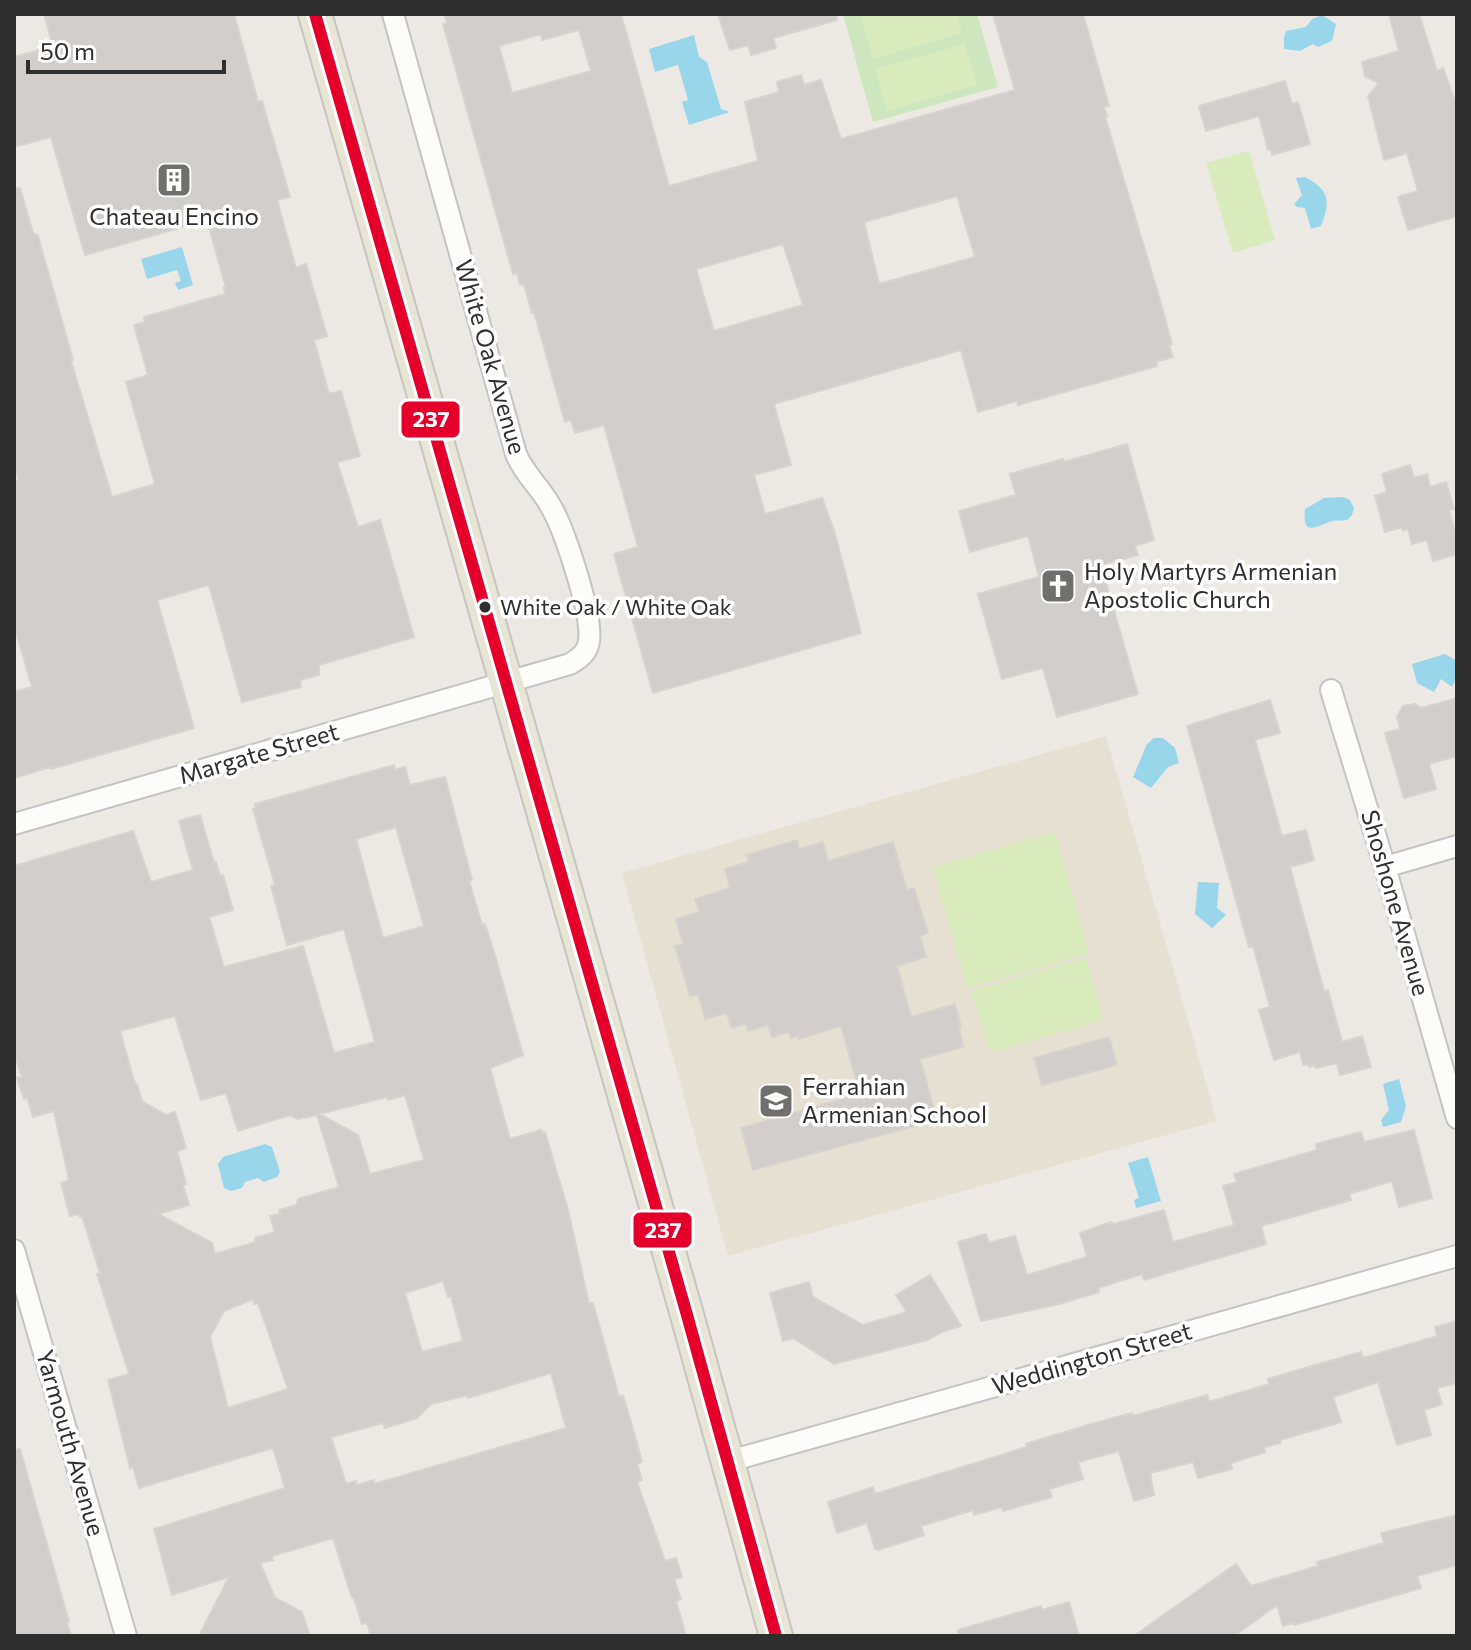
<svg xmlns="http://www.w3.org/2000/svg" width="1471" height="1650" viewBox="0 0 1471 1650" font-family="Commissioner,sans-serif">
	<rect width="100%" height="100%" fill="#ece8e4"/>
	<!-- education -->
	<path fill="#e6e0d3" d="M1106 736 1217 1121 728 1256 622 873Z"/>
	<!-- green -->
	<path fill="#cee6be" d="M843 14H977L998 87 873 122Z"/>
	<!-- pitch -->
	<g fill="#d9eabb">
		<path d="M872 14H957L962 33 873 59 861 17Z"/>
		<path d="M965 44 977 85 887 111 875 69Z"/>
		<path d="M1249 151 1275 240 1233 253 1206 163Z"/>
		<path d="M1055 832 1089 954 967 988 933 867Z"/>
		<path d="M1086 958 1104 1020 990 1052 972 991Z"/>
	</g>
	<!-- water -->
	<g fill="#99d6ec">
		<path d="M1322 15 1336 24 1332 41 1318 47 1313 44 1300 51 1284 49V37L1286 31 1306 27 1312 19Z"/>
		<path d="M694 35 699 57 707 62 721 109 730 112 689 125 682 102 688 100 678 65 655 72 649 49Z"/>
		<path d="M1305 177C1331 190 1330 203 1321 226L1311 229 1305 208 1297 207 1294 204 1302 195 1296 178Z"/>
		<path d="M182 247 193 285 178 290 175 283 181 281 177 270 147 279 141 259Z"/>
		<path d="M1343 497 1350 500 1354 508 1352 515 1347 520C1342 521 1337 520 1332 521 1321 524 1301 540 1305 509L1324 498Z"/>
		<path d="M1445 654 1457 661V676L1452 687 1441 679 1434 692 1417 683 1412 664Z"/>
		<path d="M1154 738H1163L1175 748 1179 763 1168 767 1151 788 1133 777 1147 744Z"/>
		<path d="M1198 882 1219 883 1217 908 1226 915 1212 928 1195 914Z"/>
		<path d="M1399 1079 1406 1106 1401 1122 1383 1127 1381 1120 1389 1110 1383 1084Z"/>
		<path d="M265 1144 272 1147 280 1172 277 1177 264 1182 258 1178 245 1182 242 1188 231 1191 224 1188 218 1164 223 1157Z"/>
		<path d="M1148 1157 1161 1201 1136 1208 1134 1200 1139 1198 1128 1163Z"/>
	</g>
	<!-- building -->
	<g fill="#d1cecb" stroke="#d7d4d0" stroke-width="2" fill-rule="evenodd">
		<path d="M44 14H234L258 102 262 101 290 197 277 200 296 268 306 264 327 336 314 340 329 394 341 391 360 456 337 462 358 527 380 520 414 637 319 665V675L300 680 301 687 242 702 209 585 157 600 194 728 51 769 50 767 14 778V692L32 687 14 625V481L19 480 14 462V189L20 188 33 233 38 236 73 360 71 361 112 497 155 484 126 382 148 375 134 325 145 322 144 317 225 294 224 288H226L207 220 85 255 51 137 14 147V57L53 46Z"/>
		<path d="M444 14H621L669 186 758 161 745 102 779 92 777 82 801 75 804 85 821 80 841 139 1015 90 993 14H1083L1109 106 1104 107 1107 116 1105 117 1160 300 1172 344 1169 345 1173 357 1156 362 1157 366 1018 405 1017 401 978 412 961 350 774 404 791 465 754 475 765 514 822 498 834 530 861 633 653 693 614 554 638 547 604 425 575 433 571 420 565 422 534 312 532 313 524 284 520 285 517 272 513 274 443 24 447 23ZM579 30 591 71 512 93 499 46 541 34 542 40ZM957 196 975 257 879 284 864 222ZM783 244 803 305 714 331 696 269Z"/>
		<path d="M718 14H836L837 20 773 38 776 48 751 55 748 45 730 50Z"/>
		<path d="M1389 14H1419L1437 71 1443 68 1454 99 1457 98V216L1408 230 1398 197 1418 191 1407 153 1384 160 1368 96 1379 83 1365 76 1362 62 1399 51Z"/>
		<path d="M1285 81 1292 104 1298 102 1310 144 1272 155 1271 149 1268 150 1259 116 1206 131 1199 106Z"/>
		<path d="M1127 444 1154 540 1135 546 1138 555 1101 565 1138 694 1057 717 1043 668 1002 679 978 594 1039 577 1028 536 970 552 959 511 1016 495 1010 474 1063 459 1064 462Z"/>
		<path d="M1410 465 1414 478 1427 474 1430 487 1446 482 1454 509 1449 510 1457 540V554L1433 561 1427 540 1412 544 1408 529 1403 531 1402 527 1385 532 1375 496 1387 492 1382 474Z"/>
		<path d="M1457 698V756L1429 764 1436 789 1404 798 1385 733 1400 729 1397 717 1403 706 1415 704 1422 708Z"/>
		<path d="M1270 700 1280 733 1255 740 1282 836 1306 830 1314 860 1290 867 1324 991 1328 990 1342 1042 1362 1036 1371 1067 1340 1075 1337 1063 1316 1068 1315 1065 1309 1067 1308 1064 1303 1065 1300 1052 1274 1060 1259 1010 1270 1007 1253 946 1249 947 1187 726Z"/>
		<path d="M394 765 395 770 405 767 410 785 445 777 472 880 469 881 482 925 485 924 494 952 523 1055 490 1068 510 1139 541 1130 542 1133 545 1132 568 1210 589 1304 593 1303 619 1397 623 1396 635 1436 642 1462 637 1464 642 1480 637 1482 665 1561 676 1558 682 1577 674 1579 681 1599 676 1601 686 1636H371L367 1623 362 1624 354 1598H352L333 1538 272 1556 273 1560 260 1563 275 1598 302 1612 310 1636H199L229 1577 172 1595 154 1529 285 1488 273 1448 139 1488 133 1467 130 1468 108 1380 129 1374 97 1274 100 1273 82 1216 80 1217 79 1214 70 1216 61 1183 69 1180 54 1111 33 1117 27 1097 24 1099 17 1078 22 1077 14 1053V866L133 831 151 882 193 870 179 821 200 815 214 863 216 862 220 876 223 875 233 910 209 917 224 967 303 946 334 1053 375 1042 344 929 287 945 271 886 275 885 253 809 256 808 255 804ZM396 827 424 926 383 938 356 839ZM175 1016 201 1100 226 1093 238 1131 290 1115 298 1119 317 1115 339 1187 298 1199 297 1205 279 1210 280 1214 270 1216 275 1232 255 1238 256 1242 215 1254 212 1243 158 1214 189 1205 183 1185 186 1184 177 1151 186 1148 175 1112 166 1115 142 1101 137 1084H135L120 1031ZM405 1095 424 1160 370 1174 358 1135 319 1114 387 1097 388 1100ZM443 1281 448 1297 451 1296 463 1341 422 1352 405 1293ZM253 1299 254 1304 258 1303 288 1389 228 1408 210 1337 224 1311ZM551 1373 566 1428 374 1484V1480L357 1485 356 1481 346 1484 331 1437 383 1423 385 1428 417 1418 431 1404 468 1395V1398Z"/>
		<path d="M797 840 799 849 823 842 828 861 893 842 907 890 914 888 928 933 920 936 926 957 897 966 911 1017 955 1004 961 1027H959L963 1047 920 1059 937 1120 753 1170 741 1128 860 1094 841 1026 799 1039 798 1036 791 1038 789 1032 772 1037 768 1025 748 1031 746 1024 731 1028 727 1013 705 1019 698 994 690 996 675 946 683 944 676 919 699 912 695 899 730 888 725 869 749 862 747 855Z"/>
		<path d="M1109 1037 1117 1065 1042 1085 1034 1058Z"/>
		<path d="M1414 1130 1432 1198 1399 1207 1392 1181 1349 1194 1351 1200 1261 1226 1266 1244 1144 1280 1142 1274 1098 1288 1099 1292 1059 1304 981 1321 958 1242 986 1234 989 1243 1015 1236 1027 1275 1087 1257 1080 1233 1111 1222 1114 1224 1164 1210 1173 1242 1234 1225 1223 1186 1237 1182 1234 1174 1317 1150 1316 1144 1361 1132 1364 1142Z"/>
		<path d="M930 1275 961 1326 942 1332 927 1340 834 1364 793 1338 783 1341 770 1293 809 1282 813 1297 863 1325 907 1312 896 1295Z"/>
		<path d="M1457 1321V1383L1437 1388 1442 1404 1424 1410 1431 1435 1397 1445 1378 1382 1333 1397 1341 1422 1280 1440 1281 1443 1264 1447 1265 1452 1231 1463 1232 1469 1198 1478 1193 1462 1150 1473 1154 1495 1134 1501 1119 1451 1078 1462 1083 1479 1049 1489 1052 1497 1003 1511 1002 1507 974 1515 973 1510 921 1526 924 1535 878 1550 875 1549 867 1523 837 1533 828 1502 873 1487 875 1494 1027 1447 1026 1444 1091 1424 1132 1413 1133 1416 1207 1395 1209 1402 1269 1384 1268 1379 1305 1368 1361 1352 1363 1358 1437 1336 1435 1327Z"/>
		<path d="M20 1449 69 1622 67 1623 71 1636H14V1450Z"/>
		<path d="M1457 1515V1565L1417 1576 1421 1588 1294 1625 1293 1623 1283 1626 1277 1605 1234 1636H1134L1236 1564 1251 1586 1318 1566 1317 1562 1384 1543 1381 1533Z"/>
		<path d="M1069 1602 1079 1636H959L958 1630 1041 1606 1042 1610Z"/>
	</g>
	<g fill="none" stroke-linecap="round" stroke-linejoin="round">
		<defs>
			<g id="street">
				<path d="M1331 690 1385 867 1457 1118"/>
				<path d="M14 824 570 664C580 658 588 652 589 641 593 615 564 528 550 505 540 487 524 474 516 454L393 14"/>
				<path d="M1385 867 1457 846"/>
				<path d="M14 1250 126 1636"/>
				<path d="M726 1462 1457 1256"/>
			</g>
			<path id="primary" d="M315 14 687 1315 776 1636"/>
		</defs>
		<!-- street casing -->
		<use href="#street" stroke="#c5c4c5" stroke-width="24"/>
		<!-- primary casing -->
		<use href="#primary" stroke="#c6c5c4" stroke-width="36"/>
		<!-- street -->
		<use href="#street" stroke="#fcfcfb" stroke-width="20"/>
		<!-- primary -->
		<use href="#primary" stroke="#e8e4d6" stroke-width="32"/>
		<defs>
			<path id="bus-1" d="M315 14 687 1315 776 1636"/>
		</defs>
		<!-- bus-1 casing -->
		<use href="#bus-1" stroke="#fff" stroke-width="18"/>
		<!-- bus-1 -->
		<use href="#bus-1" stroke="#e4002b" stroke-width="12"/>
	</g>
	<!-- icons -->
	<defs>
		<symbol id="building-square" viewBox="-11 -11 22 22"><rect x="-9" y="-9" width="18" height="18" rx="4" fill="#706f6e" stroke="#fff"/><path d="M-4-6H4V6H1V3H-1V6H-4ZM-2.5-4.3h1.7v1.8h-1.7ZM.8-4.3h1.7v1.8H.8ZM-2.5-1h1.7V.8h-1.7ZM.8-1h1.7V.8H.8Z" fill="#fff"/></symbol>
		<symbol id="church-square" viewBox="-11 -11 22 22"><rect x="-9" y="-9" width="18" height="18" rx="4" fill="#706f6e" stroke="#fff"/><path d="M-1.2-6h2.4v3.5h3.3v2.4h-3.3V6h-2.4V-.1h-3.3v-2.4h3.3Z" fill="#fff"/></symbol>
		<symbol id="school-square" viewBox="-11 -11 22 22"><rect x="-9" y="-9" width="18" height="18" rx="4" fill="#706f6e" stroke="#fff"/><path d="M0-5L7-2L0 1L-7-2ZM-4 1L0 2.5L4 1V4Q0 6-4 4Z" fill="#fff"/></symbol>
	</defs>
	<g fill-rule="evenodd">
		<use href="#building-square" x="154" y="160" width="40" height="40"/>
		<use href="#church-square" x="1038" y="566" width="40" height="40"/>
		<use href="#school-square" x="756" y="1081" width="40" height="40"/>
	</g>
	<!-- markers -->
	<circle fill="#2e2e2e" stroke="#fff" stroke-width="3" cx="485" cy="607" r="7"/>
	<g text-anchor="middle" stroke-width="7" stroke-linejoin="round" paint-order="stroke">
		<!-- bus labels -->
		<g font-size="22" fill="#2e2e2e" stroke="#fff" text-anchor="start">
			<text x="500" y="615">White Oak / White Oak</text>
		</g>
		<!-- poi labels -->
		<g font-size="24" fill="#2e2e2e" stroke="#fff" text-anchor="start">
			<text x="174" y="225" text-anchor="middle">Chateau Encino</text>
			<text x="1084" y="580">Holy Martyrs Armenian<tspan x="1084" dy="28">Apostolic Church</tspan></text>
			<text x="802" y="1095">Ferrahian<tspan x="802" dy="28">Armenian School</tspan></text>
		</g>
		<!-- street labels -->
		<g font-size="24" fill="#2e2e2e" stroke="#fff">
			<text transform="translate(490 357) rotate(74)" y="8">White Oak Avenue</text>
			<text transform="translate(259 754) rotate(-16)" y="8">Margate Street</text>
			<text transform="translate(1395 903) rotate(74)" y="8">Shoshone Avenue</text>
			<text transform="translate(1092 1359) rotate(-16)" y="8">Weddington Street</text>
			<text transform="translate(70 1443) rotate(74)" y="8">Yarmouth Avenue</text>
		</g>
	</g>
	<g stroke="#fff" stroke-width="3">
		<rect x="400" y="400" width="61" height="39" rx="8" fill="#e4002b"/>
		<rect x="632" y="1211" width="61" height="38" rx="8" fill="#e4002b"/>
	</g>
	<g font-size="22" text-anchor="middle" font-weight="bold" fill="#fff">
		<text x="431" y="427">237</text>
		<text x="663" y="1238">237</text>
	</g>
	<!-- border -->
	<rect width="1471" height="1650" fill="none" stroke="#2e2e2e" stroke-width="32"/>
	<!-- scale -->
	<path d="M28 60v12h196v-12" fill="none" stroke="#2e2e2e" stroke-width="4"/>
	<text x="40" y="60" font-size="24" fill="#2e2e2e" stroke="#ffffff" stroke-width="6" paint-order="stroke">50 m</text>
</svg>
